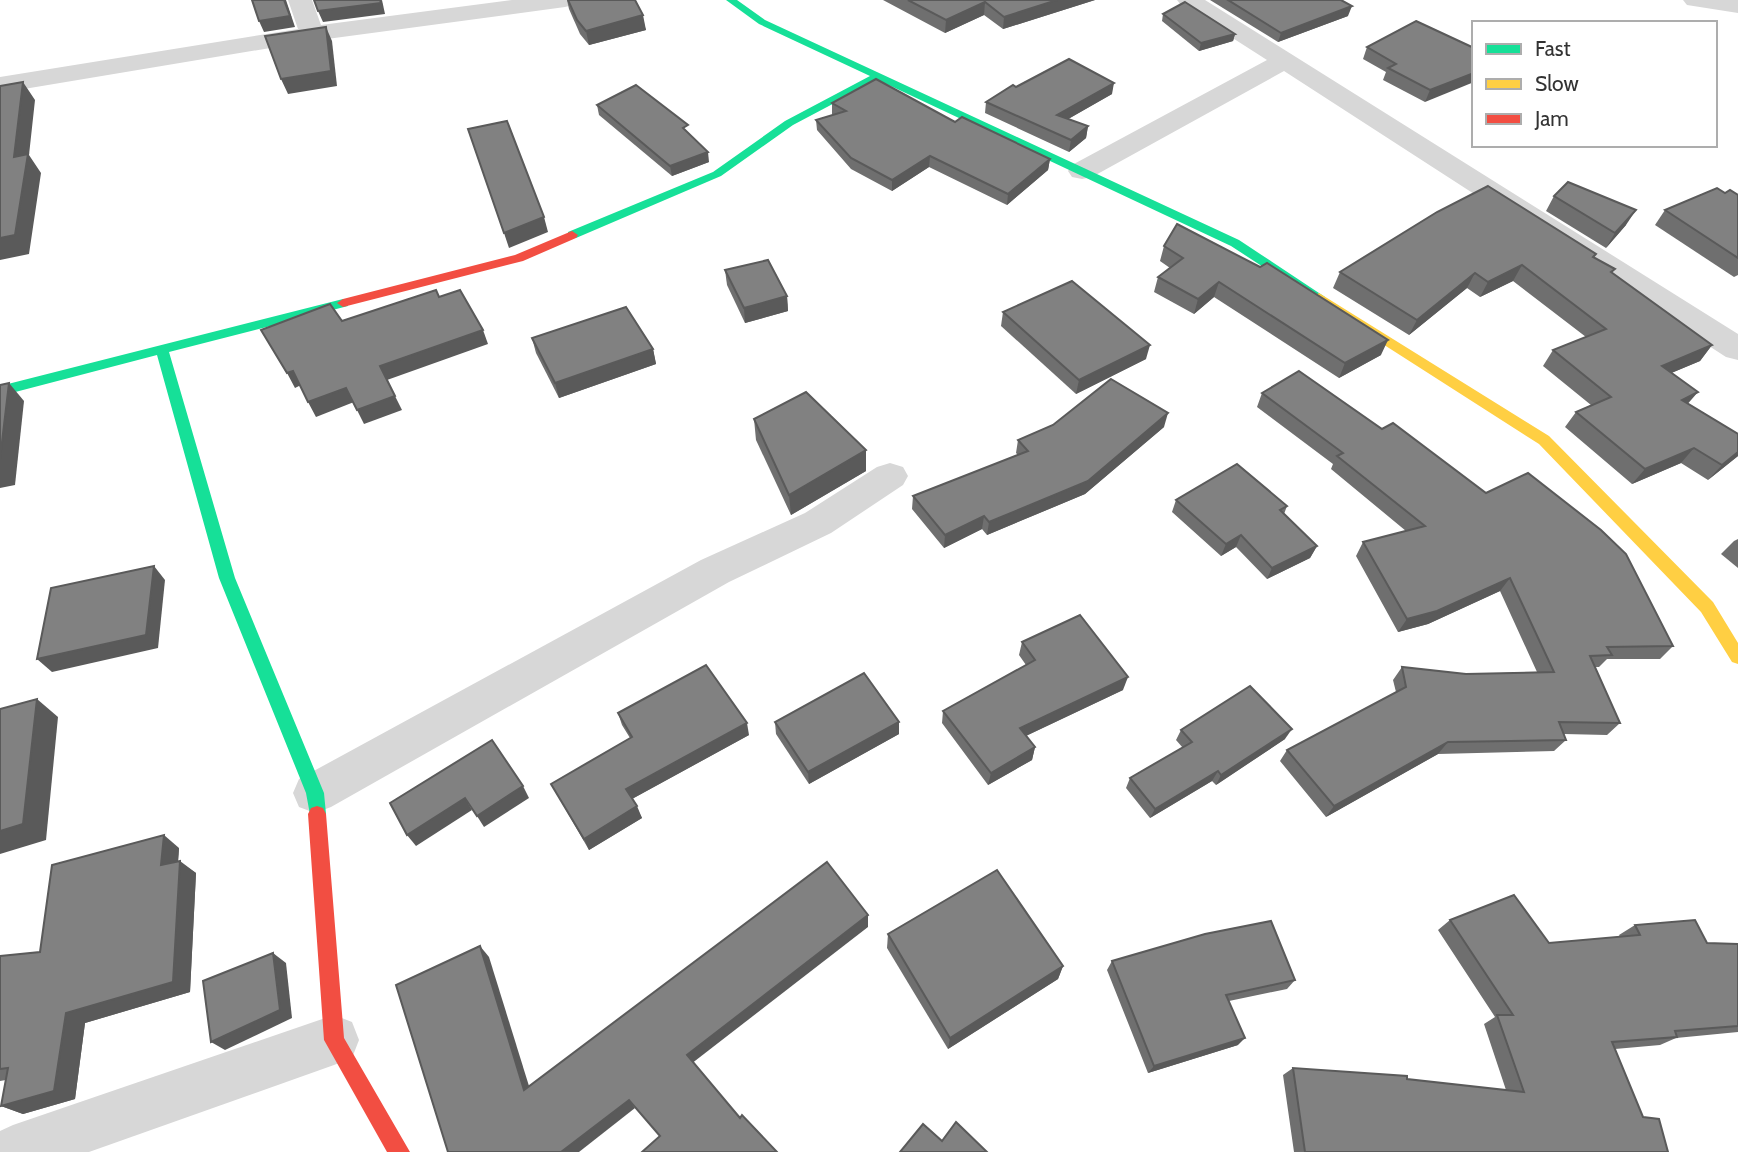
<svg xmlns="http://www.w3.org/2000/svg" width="1738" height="1152" viewBox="0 0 1738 1152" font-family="Cabin,sans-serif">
	<rect width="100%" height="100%" fill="#fff"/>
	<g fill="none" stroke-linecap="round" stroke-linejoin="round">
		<!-- street -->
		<g fill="#d7d7d7" fill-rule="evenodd">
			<path d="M288 0H312L321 25 512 0H577L573 5 565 7 312 41 0 93V77L298 29Z"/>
			<path d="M1177 0H1205L1738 334V360L1726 357 1284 71 1092 177 1082 179 1072 177 1068 171 1072 165 1267 60 1181 5Z"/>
			<path d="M1683 0H1738V13L1687 5Z"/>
			<path d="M890 463 903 467 908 476 903 485 831 533 729 582 331 807 315 813 299 807 293 793 299 779 701 560 805 513 877 467Z"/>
			<path d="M334 1015 352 1022 359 1040 352 1058 334 1065 89 1152H0V1131L13 1125Z"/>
		</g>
		<!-- fast -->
		<g fill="#16e098" fill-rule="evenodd">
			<path d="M726 0H737L765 20 1239 240 1325 297 1319 301 1314 300 1231 246 878 80 793 125 721 176 576 238H568V232L713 172 785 121 870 76 759 24Z"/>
			<path d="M343 299 348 300V306L169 352 235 578 324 793 326 814 323 820 317 822 311 820 306 793 219 578 157 355 0 396V386Z"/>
		</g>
		<!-- slow -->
		<path fill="#ffcf43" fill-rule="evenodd" d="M1319 293 1549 436 1713 602 1738 643V664L1732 662 1701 612 1539 444 1314 300 1313 297Z"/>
		<!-- jam -->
		<g fill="#f24e42" fill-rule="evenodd">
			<path d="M572 231 578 235 576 238 523 261 343 307 337 303 343 299 515 255Z"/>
			<path d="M317 806 323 808 326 814 344 1038 410 1152H387L324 1040 308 814 311 808Z"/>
		</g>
	</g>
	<!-- wall -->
	<g fill="#6f6f6f">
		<path d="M567 0H635L646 30 589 45 580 34 569 9Z"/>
		<path d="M883 0H1095L1003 29 984 15 945 33Z"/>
		<path d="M1210 0H1341L1348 16 1278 42Z"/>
		<path d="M1163 14 1235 34 1233 41 1199 51 1162 21Z"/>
		<path d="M1367 47 1474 48 1425 102 1383 80 1386 72 1363 59Z"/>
		<path d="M1016 87 1112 94 1068 119 1088 126 1086 138 1069 152 985 113 986 102Z"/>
		<path d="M832 103 955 122 1050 159 1048 170 1007 205 929 167 892 191 851 169 817 130 816 120 834 115 832 114Z"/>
		<path d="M597 105 689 133 709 162 672 176 599 115Z"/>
		<path d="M1725 193 1738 195V275L1734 277 1655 225 1665 210Z"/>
		<path d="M1554 196 1626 225 1606 248 1546 211Z"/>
		<path d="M1164 246 1381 355 1339 378 1214 297 1194 314 1154 292 1158 277 1170 268 1160 261Z"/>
		<path d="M1593 257 1615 269 1612 273 1712 345 1700 361 1671 373 1688 404 1738 456 1708 480 1681 463 1632 484 1565 427 1576 412 1591 405 1543 366 1553 350 1586 337 1513 281 1480 297 1467 288 1409 335 1333 288 1340 272Z"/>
		<path d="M725 270 787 296 788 311 745 323 727 285Z"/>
		<path d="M1003 312 1146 359 1076 394 1001 326Z"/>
		<path d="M532 338 653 349 656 364 559 398 536 353Z"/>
		<path d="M1262 393 1673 646 1660 659H1607L1599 667H1595L1620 723 1607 735 1564 734 1566 740 1554 751 1438 754 1326 817 1280 761 1287 750 1396 692 1393 680 1402 667 1466 674 1537 672 1500 591 1428 624 1398 632 1356 556 1363 542 1406 531 1331 469 1333 464 1257 407Z"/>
		<path d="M754 419 866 471 791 515 756 440Z"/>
		<path d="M1164 427 1085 494 987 535 982 529 944 548 912 509 913 496 1018 455 1016 453 1018 440Z"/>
		<path d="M1176 500 1287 506 1284 514 1317 546 1310 558 1267 579 1236 547 1221 556 1172 512Z"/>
		<path d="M1738 539V568L1721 554 1734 541Z"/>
		<path d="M1022 642 1123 690 1026 736 1035 747 1032 760 988 785 942 723 943 711 1026 665 1019 655Z"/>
		<path d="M618 713 749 735 632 799 642 818 589 850 551 784 630 738 622 725Z"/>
		<path d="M775 722H899V734L809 784 776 734Z"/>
		<path d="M1181 730 1285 739 1216 785 1212 781 1150 818 1126 788 1130 778 1183 748 1176 740Z"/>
		<path d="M179 848 178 861 196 873 190 992 85 1023 75 1099 23 1114 1 1106 6 1080 0 1081V956L40 952Z"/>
		<path d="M1450 920 1549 943 1620 937 1619 935 1635 925 1707 943 1738 944V1032L1676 1038 1660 1045 1615 1049 1643 1117 1668 1152H1294L1283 1075 1293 1068 1506 1090 1484 1024 1495 1017 1438 930Z"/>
		<path d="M888 934 1063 966 1058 979 948 1049 887 948Z"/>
		<path d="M1112 961 1295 980 1287 989 1229 1001 1238 1045 1148 1073 1107 970Z"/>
	</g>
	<!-- shaded-wall -->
	<g fill="#5a5a5a">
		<path d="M284 0H286L295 27 264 32 259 21Z"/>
		<path d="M382 0 385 14 323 22 318 11Z"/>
		<path d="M1057 0H1095L1003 29 1004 17Z"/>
		<path d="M985 2 984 15 945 33 946 20Z"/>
		<path d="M1352 6 1348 16 1278 42 1281 33Z"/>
		<path d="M643 15 646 30 589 45 586 31Z"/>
		<path d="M326 27 332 41 337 86 288 94 281 79Z"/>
		<path d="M1235 34 1233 41 1199 51 1201 43Z"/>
		<path d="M1474 73V82L1425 102 1430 90Z"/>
		<path d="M23 82 35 100 29 155 41 173 29 254 0 260V238L14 157Z"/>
		<path d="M1114 83 1112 94 1056 126 1057 115Z"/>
		<path d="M1088 126 1086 138 1069 152 1071 140Z"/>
		<path d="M708 152 709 162 672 176 670 166Z"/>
		<path d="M930 156 929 167 892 191V180Z"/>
		<path d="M1050 159 1048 170 1007 205 1008 194Z"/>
		<path d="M1636 210 1626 225 1606 248 1615 233Z"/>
		<path d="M544 217 548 232 509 248 504 233Z"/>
		<path d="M1522 265 1513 281 1480 297 1488 282Z"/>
		<path d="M1475 273 1467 288 1409 335 1417 320Z"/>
		<path d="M1219 282 1214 297 1194 314 1198 299Z"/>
		<path d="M787 296 788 311 745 323 744 308Z"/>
		<path d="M483 330 488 344 387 380 380 366Z"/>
		<path d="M1388 340 1381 355 1339 378 1345 363Z"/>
		<path d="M1150 345 1146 359 1076 394 1079 380Z"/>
		<path d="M1712 345 1700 361 1650 382 1662 366Z"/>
		<path d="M653 349 656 364 559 398 555 383Z"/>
		<path d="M293 371 301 385 295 388 287 373Z"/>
		<path d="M9 383 24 401 15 485 0 488V459Z"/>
		<path d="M346 388 354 402 316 417 308 402Z"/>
		<path d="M1698 392 1685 407 1682 400Z"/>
		<path d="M395 396 402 410 364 424 357 410Z"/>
		<path d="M1168 413 1164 427 1085 494 987 535 989 522Z"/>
		<path d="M1694 448 1681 463 1632 484 1645 469Z"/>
		<path d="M866 450V471L791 515 789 495Z"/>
		<path d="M1738 452V456L1708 480 1722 465Z"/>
		<path d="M984 516 982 529 944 548 945 535Z"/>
		<path d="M1241 535 1236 547 1221 556 1226 544Z"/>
		<path d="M1317 546 1310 558 1267 579 1272 568Z"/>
		<path d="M154 566 165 580 158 648 52 672 37 659Z"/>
		<path d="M1510 578 1500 591 1428 624 1398 632 1407 619Z"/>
		<path d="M1128 677 1123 690 1017 740 1020 728Z"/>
		<path d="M37 699 58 717 46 840 0 854V831Z"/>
		<path d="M899 722V734L809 784 808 772Z"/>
		<path d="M747 723 749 735 630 800 626 789Z"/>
		<path d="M1292 729 1285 739 1216 785 1221 775Z"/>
		<path d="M1448 742 1438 754 1326 817 1334 806Z"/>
		<path d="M1035 747 1032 760 988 785 991 773Z"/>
		<path d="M1218 771 1212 781 1150 818 1155 809Z"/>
		<path d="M523 786 529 798 484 827 477 816Z"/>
		<path d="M465 798 472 810 416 846 407 835Z"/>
		<path d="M637 806 642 818 589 850 584 839Z"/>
		<path d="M164 835 179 848 177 878 161 865Z"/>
		<path d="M180 861 196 873 190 992 85 1023 75 1099 23 1114 1 1106 66 1013Z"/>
		<path d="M868 915V927L691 1064 687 1055Z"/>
		<path d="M480 946 489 957 533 1099 524 1090Z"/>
		<path d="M273 953 286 963 292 1018 225 1050 211 1042Z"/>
		<path d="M1063 966 1058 979 948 1049 950 1038Z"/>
		<path d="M1245 1038 1238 1045 1148 1073 1154 1066Z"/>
		<path d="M629 1100 635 1108 579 1152H561Z"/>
	</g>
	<!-- building -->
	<g fill="#818181" stroke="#5a5a5a" stroke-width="2">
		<path d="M252 0H284L290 16 259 21Z"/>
		<path d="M314 0H380L381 3 318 11Z"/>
		<path d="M568 0H635L643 15 586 31 577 20Z"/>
		<path d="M908 0H1057L1004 17 985 2 946 20Z"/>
		<path d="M1228 0H1341L1352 6 1281 33Z"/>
		<path d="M1185 2 1235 34 1201 43 1163 14Z"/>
		<path d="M1416 21 1474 48V73L1430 90 1388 68 1396 64 1367 47Z"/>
		<path d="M326 27 331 71 281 79 265 36Z"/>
		<path d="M1069 59 1114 83 1057 115 1088 126 1071 140 986 102 1013 85 1016 87Z"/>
		<path d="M876 79 955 122 962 117 1050 159 1008 194 930 156 892 180 851 158 816 120 846 111 832 103Z"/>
		<path d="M23 82 14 157 28 154 15 235 0 238V86Z"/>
		<path d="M636 85 688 125 683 128 708 152 670 166 597 105Z"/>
		<path d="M507 121 544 217 504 233 468 129Z"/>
		<path d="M1568 182 1636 210 1615 233 1554 196Z"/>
		<path d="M1488 186 1596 254 1593 257 1615 269 1611 272 1712 345 1662 366 1698 392 1682 400 1738 434V452L1722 465 1694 448 1645 469 1576 412 1611 397 1553 350 1606 329 1522 265 1488 282 1475 273 1417 320 1340 272 1437 212Z"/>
		<path d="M1717 188 1725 193 1730 190 1738 195V258L1665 210Z"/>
		<path d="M1177 224 1260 267 1267 263 1388 340 1345 363 1219 282 1198 299 1158 277 1183 258 1164 246Z"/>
		<path d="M768 260 787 296 744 308 725 270Z"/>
		<path d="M1072 281 1150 345 1079 380 1003 312Z"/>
		<path d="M436 290 439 297 460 290 483 330 380 366 395 396 357 410 346 388 308 402 293 371 287 373 261 330 330 304 342 321Z"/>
		<path d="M626 307 653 349 555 383 532 338Z"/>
		<path d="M1299 371 1382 429 1393 423 1486 493 1528 473 1601 530 1626 554 1673 646 1607 647 1612 655 1590 656 1620 723 1559 722 1566 740 1448 742 1334 806 1287 750 1406 687 1402 667 1466 674 1554 672 1510 578 1437 611 1407 619 1363 542 1425 526 1337 456 1343 453 1262 393Z"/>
		<path d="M1111 379 1168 413 1088 481 989 522 984 516 945 535 913 496 1028 451 1018 440 1053 425Z"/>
		<path d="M9 383 0 459V385Z"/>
		<path d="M806 392 866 450 789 495 754 419Z"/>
		<path d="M1237 464 1287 506 1280 510 1317 546 1272 568 1241 535 1226 544 1176 500Z"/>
		<path d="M154 566 146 635 37 659 51 588Z"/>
		<path d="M1080 615 1128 677 1020 728 1035 747 991 773 943 711 1035 660 1022 642Z"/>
		<path d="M706 665 747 723 626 789 637 806 584 839 551 784 632 737 618 713Z"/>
		<path d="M864 673 899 722 808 772 775 722Z"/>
		<path d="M1250 686 1292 729 1221 775 1218 771 1155 809 1130 778 1192 742 1181 730Z"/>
		<path d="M37 699 23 824 0 831V709Z"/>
		<path d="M492 740 523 786 477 816 465 798 407 835 390 803Z"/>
		<path d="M164 835 161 865 180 861 173 982 66 1013 54 1091 1 1106 8 1068 0 1069V956L40 952 52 865Z"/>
		<path d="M827 862 868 915 687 1055 740 1118 742 1115 777 1152H642L660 1136 629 1100 561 1152H448L396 985 480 946 524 1090Z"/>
		<path d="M997 870 1063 966 950 1038 888 934Z"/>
		<path d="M1514 895 1549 943 1640 935 1635 925 1695 920 1707 943 1738 944V1026L1675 1031 1677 1037 1612 1042 1643 1117 1659 1119 1668 1152H1305L1293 1068 1407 1076V1079L1524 1092 1497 1015H1513L1450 920Z"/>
		<path d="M1271 921 1295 980 1226 995 1245 1038 1154 1066 1112 961 1205 934Z"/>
		<path d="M273 953 280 1010 211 1042 203 981Z"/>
		<path d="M956 1122 987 1152H900L923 1124 942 1141Z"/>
	</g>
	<!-- legend -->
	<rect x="1472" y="21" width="245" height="126" fill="#ffffff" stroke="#adadad" stroke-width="2"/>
	<rect x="1486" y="44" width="35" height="10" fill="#16e098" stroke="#adadad" stroke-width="2"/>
	<text x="1535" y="56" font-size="21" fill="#333333">Fast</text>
	<rect x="1486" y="79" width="35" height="10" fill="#ffcf43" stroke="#adadad" stroke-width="2"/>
	<text x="1535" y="91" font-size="21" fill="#333333">Slow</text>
	<rect x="1486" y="114" width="35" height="10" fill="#f24e42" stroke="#adadad" stroke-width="2"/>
	<text x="1535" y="126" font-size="21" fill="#333333">Jam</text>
</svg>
